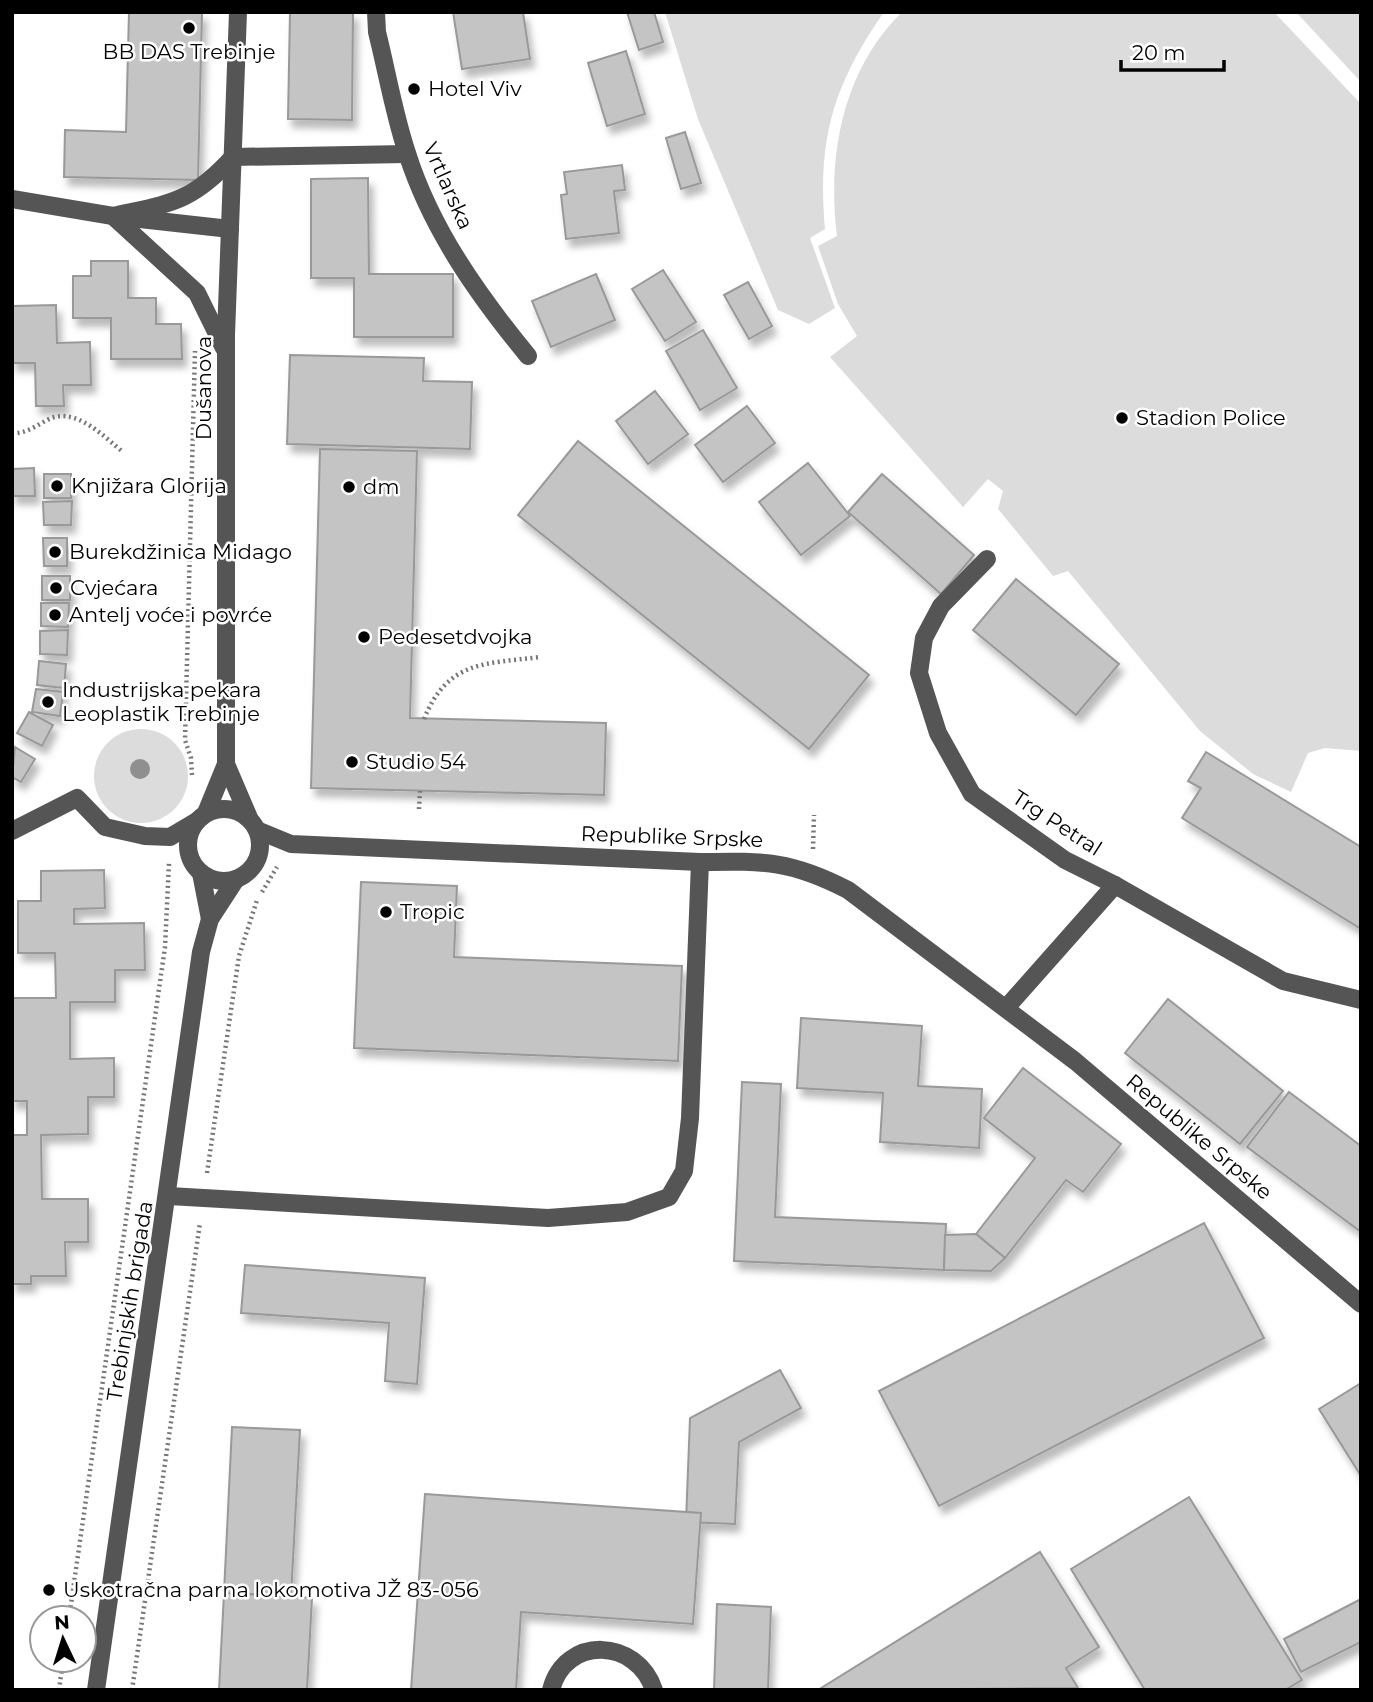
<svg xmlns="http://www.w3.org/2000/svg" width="1373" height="1702" viewBox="0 0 1373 1702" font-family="Montserrat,sans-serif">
	<defs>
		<filter id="shadow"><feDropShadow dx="4.5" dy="8" stdDeviation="3.5" flood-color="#0004"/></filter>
	</defs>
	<rect width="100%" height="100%" fill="#fff"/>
	<!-- green -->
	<g fill="#dcdcdc">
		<path d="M665 12H884C833 85 817 140 825 229L810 238 835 308 809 324 778 310 698 119Z"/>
		<path d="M902 12H1274L1361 104V751L1325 748 1308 753 1291 792 1253 774 1200 731 1068 571 1053 576 998 509 1003 491 988 479 963 507 830 357 857 336 838 304 818 246 837 236C827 157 842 71 902 12Z"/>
		<path d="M1296 12H1361V82Z"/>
		<circle cx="141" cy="776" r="47"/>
	</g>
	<!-- building -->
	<g fill="#c4c4c4" stroke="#999" stroke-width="2" filter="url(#shadow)">
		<path d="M129 12 202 13 198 180 64 177 65 130 126 132Z"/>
		<path d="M290 12H353L352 120 288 119Z"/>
		<path d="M453 12H523L530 59 462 69Z"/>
		<path d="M627 12H654L663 42 639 50Z"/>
		<path d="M626 51 645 114 607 126 588 63Z"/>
		<path d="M685 132 701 183 681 189 666 138Z"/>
		<path d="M622 165 625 190 614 191 619 233 566 239 561 195 567 194 564 172Z"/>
		<path d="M368 178 369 274H453V337H354V278H311V179Z"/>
		<path d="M91 261H128V298H156V324H181L182 359H111V318H73V276H91Z"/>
		<path d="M663 270 696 322 665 341 632 289Z"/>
		<path d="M596 274 615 320 551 347 532 301Z"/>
		<path d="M748 282 772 326 749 339 724 295Z"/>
		<path d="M56 305 57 343 90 342 91 385H63L64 406H36L35 363H12V306Z"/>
		<path d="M703 330 737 388 700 410 666 351Z"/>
		<path d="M290 355 424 358 423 381 472 382 470 449 287 444Z"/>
		<path d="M655 391 688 434 648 464 616 421Z"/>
		<path d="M747 406 775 443 723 482 695 445Z"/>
		<path d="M578 441 869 675 809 749 518 515Z"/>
		<path d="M320 449 417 451 410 718 606 723 604 795 311 788Z"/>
		<path d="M808 463 850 516 801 555 759 502Z"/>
		<path d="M34 468 35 496H12V469Z"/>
		<rect x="44" y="474" width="27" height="24"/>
		<path d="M882 474 974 555 941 594 848 512Z"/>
		<path d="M72 501 71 525H44L43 502Z"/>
		<path d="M43 538H67V566H44Z"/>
		<rect x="42" y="576" width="28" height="24"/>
		<path d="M1016 579 1119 664 1076 715 973 630Z"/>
		<path d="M41 603H69L68 627 41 626Z"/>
		<path d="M68 630 67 655 40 654V631Z"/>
		<path d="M39 661 66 664 64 688 37 685Z"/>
		<path d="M36 689 63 692 60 716 32 712Z"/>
		<path d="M29 712 53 725 42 746 17 733Z"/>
		<path d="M15 747 35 759 21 782 12 777Z"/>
		<path d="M1206 752 1361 847V929L1182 818 1201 788 1188 781Z"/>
		<path d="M104 870 105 908 74 909V924L144 923 145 970H115V1002H70V1059L114 1058V1097H88V1134L41 1135 42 1199H88V1242H65L66 1276H31V1284H12V1135H27V1101H12V998H56L55 953H18V901H41V871Z"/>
		<path d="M361 882 457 886 454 957 682 966 678 1061 354 1048Z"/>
		<path d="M1168 999 1283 1091 1240 1144 1125 1053Z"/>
		<path d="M801 1018 922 1026 918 1086 982 1089 979 1148 880 1142 883 1093 797 1088Z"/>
		<path d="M1023 1068 1121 1144 1083 1192 1066 1180 1005 1258 976 1234 1035 1158 984 1118Z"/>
		<path d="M742 1082 781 1084 775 1217 946 1224 944 1270 734 1261Z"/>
		<path d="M1289 1092 1361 1146V1232L1247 1147Z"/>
		<path d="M1204 1223 1264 1338 939 1506 879 1391Z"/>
		<path d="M976 1234 1005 1258 991 1271 944 1270 945 1235Z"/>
		<path d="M245 1265 425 1278 417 1384 385 1381 389 1323 241 1313Z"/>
		<path d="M780 1370 801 1408 739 1442 735 1524 686 1522 690 1418Z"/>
		<path d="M1361 1383V1476L1319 1409Z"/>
		<path d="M232 1427 300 1430 291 1596 224 1593Z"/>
		<path d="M425 1494 701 1513 693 1624 521 1612 516 1690H411Z"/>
		<path d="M1189 1497 1302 1680 1285 1690H1145L1071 1569Z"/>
		<path d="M1040 1552 1099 1647 1066 1668 1078 1688 818 1690Z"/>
		<path d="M224 1593 312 1598 307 1690H219Z"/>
		<path d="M1361 1599V1642L1301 1672 1284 1639Z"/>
		<path d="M717 1604 771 1607 768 1690H714Z"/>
	</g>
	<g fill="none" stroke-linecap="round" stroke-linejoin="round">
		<!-- path -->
		<g stroke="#777" stroke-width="4.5" stroke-dasharray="2 3.5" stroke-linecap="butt">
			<path d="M12 433C25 434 36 426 47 420 75 405 104 437 123 452"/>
			<path d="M424 719C448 660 485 664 540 657"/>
			<path d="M192 775 191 758 185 740 195 351"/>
			<path d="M419 809 420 791"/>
			<path d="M813 849 814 815"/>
			<path d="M262 892 277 867"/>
			<path d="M207 1173 239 956 257 900"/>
			<path d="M69 1618 165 947 169 863"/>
			<path d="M59 1690 63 1660"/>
			<path d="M132 1690 200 1223"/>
		</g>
		<!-- minor -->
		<g stroke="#555" stroke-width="18">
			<path d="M376 12 377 32C387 72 394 114 407 153 431 229 478 295 528 356"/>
			<path d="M12 199 113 216 230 229"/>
			<path d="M113 216C171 203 191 203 233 157L407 154"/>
			<path d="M113 216 197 293 224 348"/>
			<path d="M987 559 941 606 924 638 919 673 938 733 972 794 1065 860 1115 885 1283 981 1361 1000"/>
			<path d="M226 764 250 820"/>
			<circle cx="224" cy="845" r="36"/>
			<path d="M206 813 226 764V335L238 12"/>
			<path d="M257 830 291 844 700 862C764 861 790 860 848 890L1075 1061 1361 1304"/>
			<path d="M12 831 77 798 105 827 145 836 170 837 197 821"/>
			<path d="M201 873 210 919"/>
			<path d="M1006 1008 1115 885"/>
			<path d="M169 1196 548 1218 627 1212 669 1197 684 1171 690 1118 700 862"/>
			<path d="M96 1690 201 952 210 919 236 879"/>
			<path d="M551 1690C565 1635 637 1638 654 1690"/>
		</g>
	</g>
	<!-- trees -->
	<circle fill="#8f8f8f" cx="140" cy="769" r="10"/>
	<!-- markers -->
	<g fill="#000" stroke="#fff" stroke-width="2.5">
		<circle cx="189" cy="28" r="7"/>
		<circle cx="414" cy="89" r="7"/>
		<circle cx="1122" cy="418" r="7"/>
		<circle cx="57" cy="486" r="7"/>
		<circle cx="349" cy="487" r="7"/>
		<circle cx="55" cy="552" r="7"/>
		<circle cx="56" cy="588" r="7"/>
		<circle cx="55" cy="615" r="7"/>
		<circle cx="364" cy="637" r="7"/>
		<circle cx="48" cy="702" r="7"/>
		<circle cx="352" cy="762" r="7"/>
		<circle cx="386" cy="912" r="7"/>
		<circle cx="49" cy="1590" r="7"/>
	</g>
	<g text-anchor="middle" stroke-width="5" stroke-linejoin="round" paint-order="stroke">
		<!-- poi labels -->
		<g font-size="21" fill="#000" stroke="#fff" text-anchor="start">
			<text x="189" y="59" text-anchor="middle">BB DAS Trebinje</text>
			<text x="428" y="96">Hotel Viv</text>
			<text x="1136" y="425">Stadion Police</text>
			<text x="71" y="493">Knjižara Glorija</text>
			<text x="363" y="494">dm</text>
			<text x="69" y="559">Burekdžinica Midago</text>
			<text x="70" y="595">Cvjećara</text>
			<text x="69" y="622">Antelj voće i povrće</text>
			<text x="378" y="644">Pedesetdvojka</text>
			<text x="62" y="697">Industrijska pekara<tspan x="62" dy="24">Leoplastik Trebinje</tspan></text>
			<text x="366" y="769">Studio 54</text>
			<text x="400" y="919">Tropic</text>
			<text x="63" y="1597">Uskotračna parna lokomotiva JŽ 83-056</text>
		</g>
		<!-- street labels -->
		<g font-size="21" fill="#000" stroke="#fff">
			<text transform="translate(448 186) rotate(66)" y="7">Vrtlarska</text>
			<text transform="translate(204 388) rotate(-90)" y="7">Dušanova</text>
			<text transform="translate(1057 823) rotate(33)" y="7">Trg Petral</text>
			<text transform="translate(672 837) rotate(2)" y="7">Republike Srpske</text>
			<text transform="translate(1199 1137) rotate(40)" y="7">Republike Srpske</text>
			<text transform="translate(130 1301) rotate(-81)" y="7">Trebinjskih brigada</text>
		</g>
	</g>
	<!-- border -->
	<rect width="1373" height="1702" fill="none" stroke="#000000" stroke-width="28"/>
	<!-- north arrow -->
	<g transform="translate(63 1639) rotate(356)"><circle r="33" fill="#ffffff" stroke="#999999" stroke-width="2"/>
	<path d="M0-5L12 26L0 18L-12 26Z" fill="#000000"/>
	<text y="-10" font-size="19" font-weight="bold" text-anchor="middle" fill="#000000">N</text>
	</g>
	<!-- scale -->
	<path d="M1121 60v10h103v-10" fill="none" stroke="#000000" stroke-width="3.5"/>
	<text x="1132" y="60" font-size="21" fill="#000000" stroke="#ffffff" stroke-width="5" paint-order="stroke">20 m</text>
</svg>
